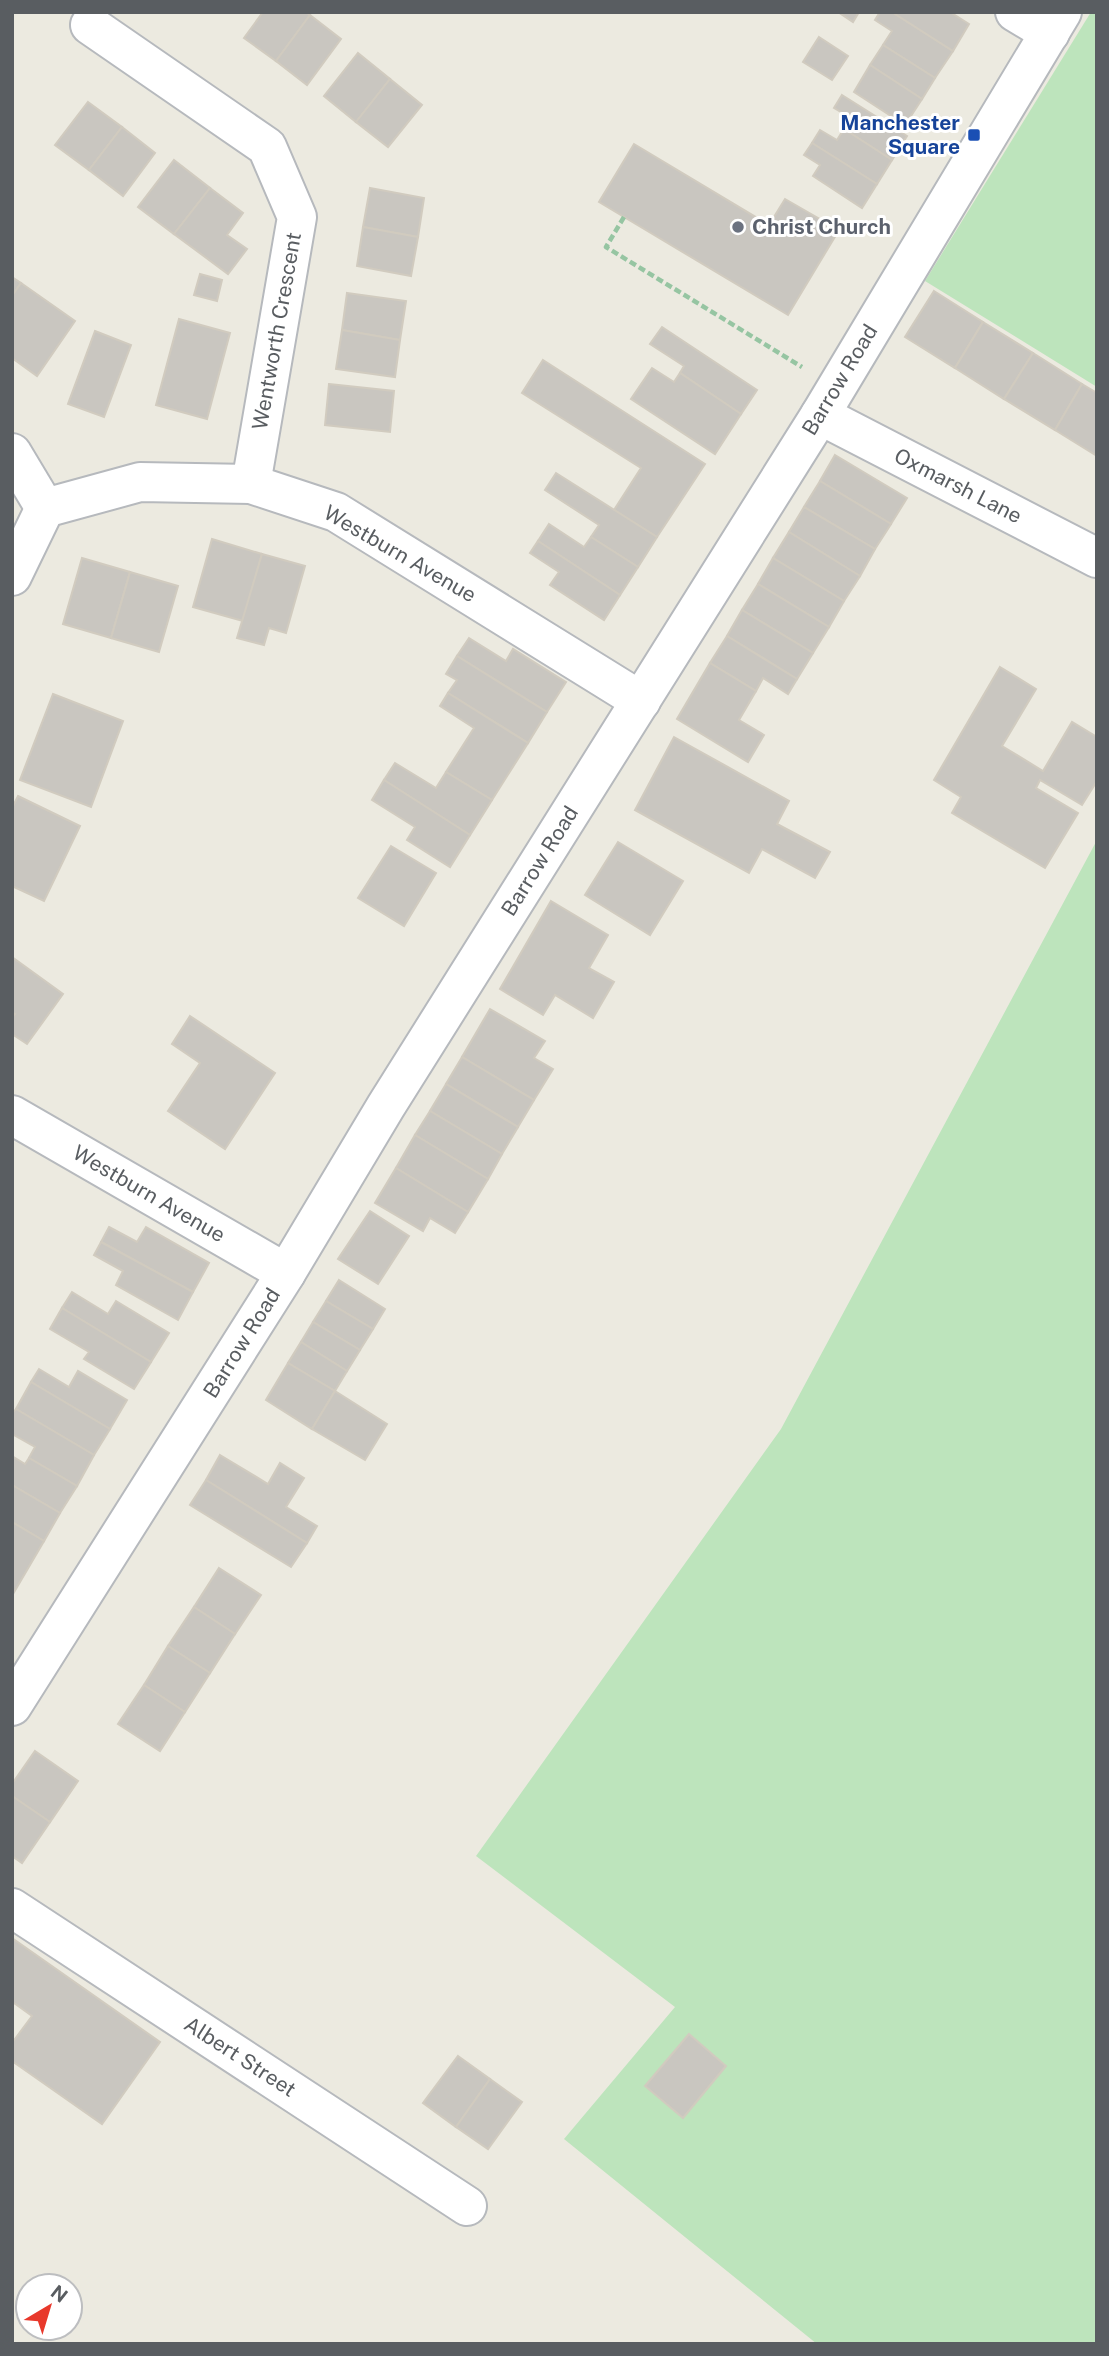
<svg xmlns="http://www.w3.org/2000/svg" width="1109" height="2356" viewBox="0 0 1109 2356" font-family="'Public Sans',sans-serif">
	<rect width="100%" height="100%" fill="#eceae0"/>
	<!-- green -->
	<g fill="#bde4bc">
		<path d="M1091 12H1097V387L925 281Z"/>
		<path d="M1097 840V2344H817L564 2139 675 2007 476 1856 781 1429Z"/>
	</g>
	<!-- building -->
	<g fill="#c9c6c0" stroke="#d1cbbf" stroke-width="2">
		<path d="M263 12H305L310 15 276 61 244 38Z"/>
		<path d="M838 12H859L853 22Z"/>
		<path d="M880 12H892L953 51 935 78 883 45 892 31 875 20Z"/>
		<path d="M892 12H950L969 24 953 51Z"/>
		<path d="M310 15 341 39 307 85 276 61Z"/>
		<path d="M819 37 848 56 832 80 803 62Z"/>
		<path d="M883 45 935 78 922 99 870 65Z"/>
		<path d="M358 53 390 79 356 122 324 96Z"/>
		<path d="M870 65 922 99 905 125 854 92Z"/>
		<path d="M390 79 422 105 388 147 356 122Z"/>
		<path d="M842 95 907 136 892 160 844 129 851 118 834 108Z"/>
		<path d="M88 102 122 127 89 170 55 145Z"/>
		<path d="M122 127 155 153 123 196 89 170Z"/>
		<path d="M844 129 892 160 877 184 812 143 820 130 837 140Z"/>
		<path d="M812 143 877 184 862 208 813 176 820 165 804 155Z"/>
		<path d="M634 144 769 225 785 199 839 230 788 315 599 202Z"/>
		<path d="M174 160 210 188 174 234 138 207Z"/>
		<path d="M210 188 243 213 227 235 247 249 228 274 174 234Z"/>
		<path d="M370 188 424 198 418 237 363 227Z"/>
		<path d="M363 227 418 237 411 276 357 266Z"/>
		<path d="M200 274 222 280 217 301 194 295Z"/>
		<path d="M12 277 21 283 12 296Z"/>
		<path d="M21 283 75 321 37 376 12 358V296Z"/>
		<path d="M934 291 983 322 955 368 905 337Z"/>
		<path d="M347 293 406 301 400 340 342 330Z"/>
		<path d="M179 319 230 333 207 419 156 405Z"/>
		<path d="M983 322 1033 353 1004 399 955 368Z"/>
		<path d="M662 327 757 390 741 414 680 373 684 366 650 344Z"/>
		<path d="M342 330 400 340 395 377 336 369Z"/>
		<path d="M95 331 131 345 104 417 68 404Z"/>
		<path d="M1033 353 1082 384 1055 430 1004 399Z"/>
		<path d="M543 360 705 464 657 537 614 510 641 468 522 393Z"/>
		<path d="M652 368 674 382 680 373 741 414 715 454 631 399Z"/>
		<path d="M329 384 394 391 390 432 325 425Z"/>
		<path d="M1082 384 1097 393V456L1055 430Z"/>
		<path d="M835 455 907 498 891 524 820 481Z"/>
		<path d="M556 473 657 537 638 567 591 537 599 525 545 490Z"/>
		<path d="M820 481 891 524 875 549 804 507Z"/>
		<path d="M804 507 875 549 860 576 789 532Z"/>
		<path d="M549 524 584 547 591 537 638 567 620 595 538 541Z"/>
		<path d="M789 532 860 576 844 601 773 558Z"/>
		<path d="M212 539 262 554 243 621 193 607Z"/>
		<path d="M538 541 620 595 604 620 550 585 559 572 530 553Z"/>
		<path d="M262 554 305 566 286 633 269 628 264 645 237 638Z"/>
		<path d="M82 558 130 572 111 638 63 624Z"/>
		<path d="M773 558 844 601 829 627 758 584Z"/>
		<path d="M130 572 178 586 159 652 111 638Z"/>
		<path d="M758 584 829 627 813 653 742 610Z"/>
		<path d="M742 610 813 653 797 679 727 636Z"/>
		<path d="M727 636 797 679 788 694 763 678 756 691 710 663Z"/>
		<path d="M469 638 506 661 513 649 566 682 547 712 457 656Z"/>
		<path d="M457 656 547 712 528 743 448 693 457 680 446 674Z"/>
		<path d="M710 663 756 691 739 720 764 735 748 762 677 719Z"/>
		<path d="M1000 667 1036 689 1002 746 1043 771 1072 722 1097 737V781L1082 805 1040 780 1036 788 1078 813 1045 868 952 813 961 797 934 780Z"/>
		<path d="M448 693 528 743 492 800 446 772 474 728 440 706Z"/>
		<path d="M53 694 123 721 91 807 20 780Z"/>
		<path d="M674 737 789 801 777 824 830 852 815 878 762 849 749 873 635 810Z"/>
		<path d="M395 763 436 788 446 772 492 800 470 835 384 780Z"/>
		<path d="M384 780 470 835 450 867 407 840 415 827 372 800Z"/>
		<path d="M18 796 80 826 44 901 12 886V808Z"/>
		<path d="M618 842 683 881 650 935 585 895Z"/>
		<path d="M391 846 436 873 404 926 358 898Z"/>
		<path d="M551 901 608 935 589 968 614 982 593 1018 555 995 543 1015 500 989Z"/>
		<path d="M12 957 63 994 27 1044 12 1034V1018L15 1014 12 1012Z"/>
		<path d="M490 1009 545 1041 534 1058 553 1069 534 1100 462 1057Z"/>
		<path d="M190 1016 275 1073 225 1149 168 1111 200 1063 172 1044Z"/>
		<path d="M462 1057 534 1100 518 1127 446 1084Z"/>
		<path d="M446 1084 518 1127 502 1154 430 1111Z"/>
		<path d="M430 1111 502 1154 488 1179 415 1135Z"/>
		<path d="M415 1135 488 1179 468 1212 396 1168Z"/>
		<path d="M396 1168 468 1212 455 1233 430 1218 423 1231 375 1203Z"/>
		<path d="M370 1211 409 1236 378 1284 338 1259Z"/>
		<path d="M109 1227 137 1242 146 1227 209 1263 193 1292 101 1242Z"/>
		<path d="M101 1242 193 1292 178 1320 116 1285 123 1271 94 1255Z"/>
		<path d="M339 1280 385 1309 373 1329 326 1301Z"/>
		<path d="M72 1292 108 1314 116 1301 169 1333 151 1362 62 1308Z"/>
		<path d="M326 1301 373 1329 360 1350 313 1322Z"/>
		<path d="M62 1308 151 1362 134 1389 84 1359 89 1352 50 1329Z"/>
		<path d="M313 1322 360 1350 347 1371 301 1342Z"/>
		<path d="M301 1342 347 1371 335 1391 288 1363Z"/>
		<path d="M288 1363 335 1391 312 1429 266 1400Z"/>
		<path d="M39 1369 69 1387 78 1371 127 1400 110 1429 31 1382Z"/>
		<path d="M31 1382 110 1429 94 1455 16 1409Z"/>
		<path d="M335 1391 387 1424 365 1460 312 1429Z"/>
		<path d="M16 1409 94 1455 77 1486 29 1458 35 1447 12 1434V1414Z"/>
		<path d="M220 1455 268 1484 280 1463 304 1478 286 1507 317 1526 307 1543 206 1480Z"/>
		<path d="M12 1456 25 1464 29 1458 77 1486 60 1513 12 1485Z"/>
		<path d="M206 1480 307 1543 291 1567 190 1505Z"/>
		<path d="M12 1485 60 1513 44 1541 12 1522Z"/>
		<path d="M12 1522 44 1541 13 1594H12Z"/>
		<path d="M219 1568 261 1595 235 1634 194 1607Z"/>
		<path d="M194 1607 235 1634 210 1673 168 1646Z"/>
		<path d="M168 1646 210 1673 185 1712 144 1685Z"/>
		<path d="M144 1685 185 1712 160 1751 118 1724Z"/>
		<path d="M35 1751 78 1781 50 1822 12 1796V1784Z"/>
		<path d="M12 1796 50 1822 22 1863 12 1856Z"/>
		<path d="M12 1938 160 2042 102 2124 12 2061V2043L32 2016 14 2003 12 2005Z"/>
		<path d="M689 2034 726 2066 683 2118 645 2086Z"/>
		<path d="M458 2056 490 2079 456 2127 423 2103Z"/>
		<path d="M490 2079 522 2102 488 2149 456 2127Z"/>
	</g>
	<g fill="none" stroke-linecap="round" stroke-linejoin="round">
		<defs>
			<g id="minor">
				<path d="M1015 12 1050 33"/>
				<path d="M90 25 267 147 297 217 251 484"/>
				<path d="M820 415 1097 558"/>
				<path d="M12 453 45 508"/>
				<path d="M12 576 45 508 140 482 251 484 336 512 641 701"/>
				<path d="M12 1115 286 1273"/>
				<path d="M12 1706 286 1273 386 1106 820 415 1062 12"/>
				<path d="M12 1908 467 2206"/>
			</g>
		</defs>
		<!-- minor casing -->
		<use href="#minor" stroke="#b6b9bd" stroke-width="42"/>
		<!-- path -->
		<path stroke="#96c5a2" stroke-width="4.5" stroke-dasharray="7 3.5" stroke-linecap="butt" d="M624 217 606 247 802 367"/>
		<!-- minor -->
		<use href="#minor" stroke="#fff" stroke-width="38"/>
	</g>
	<!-- markers -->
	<rect fill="#1a4fb4" stroke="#fff" stroke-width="2.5" x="967" y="128" width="14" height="14" rx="3.5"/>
	<circle fill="#6b7280" stroke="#fff" stroke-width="2.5" cx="738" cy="227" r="7"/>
	<g text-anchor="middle" stroke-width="6" stroke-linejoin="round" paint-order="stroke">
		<!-- transit labels -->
		<g font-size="21" font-weight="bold" fill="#164399" stroke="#fff" text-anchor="end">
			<text x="960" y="130">Manchester<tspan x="960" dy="24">Square</tspan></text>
		</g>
		<!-- worship labels -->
		<g font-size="21" font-weight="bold" fill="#5b616d" stroke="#fff" text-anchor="start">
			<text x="752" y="234">Christ Church</text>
		</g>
		<!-- street labels -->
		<g font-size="21" fill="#595d61" stroke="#fff">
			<text transform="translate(277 331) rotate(-80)" y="7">Wentworth Crescent</text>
			<text transform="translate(840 380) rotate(-59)" y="7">Barrow Road</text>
			<text transform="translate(958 486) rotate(27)" y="7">Oxmarsh Lane</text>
			<text transform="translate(400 554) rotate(30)" y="7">Westburn Avenue</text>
			<text transform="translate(540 861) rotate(-58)" y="7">Barrow Road</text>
			<text transform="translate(149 1194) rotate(30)" y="7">Westburn Avenue</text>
			<text transform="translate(242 1343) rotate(-58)" y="7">Barrow Road</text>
			<text transform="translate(240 2057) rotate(33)" y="7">Albert Street</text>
		</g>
	</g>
	<!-- border -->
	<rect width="1109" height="2356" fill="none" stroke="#595d61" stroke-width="28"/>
	<!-- north arrow -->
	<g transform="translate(49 2307) rotate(38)"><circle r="33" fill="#ffffff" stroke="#bdbec0" stroke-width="2"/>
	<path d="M0-5L12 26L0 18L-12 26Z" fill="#e8382b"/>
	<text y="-10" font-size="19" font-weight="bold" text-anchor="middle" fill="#595d61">N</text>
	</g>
</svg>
